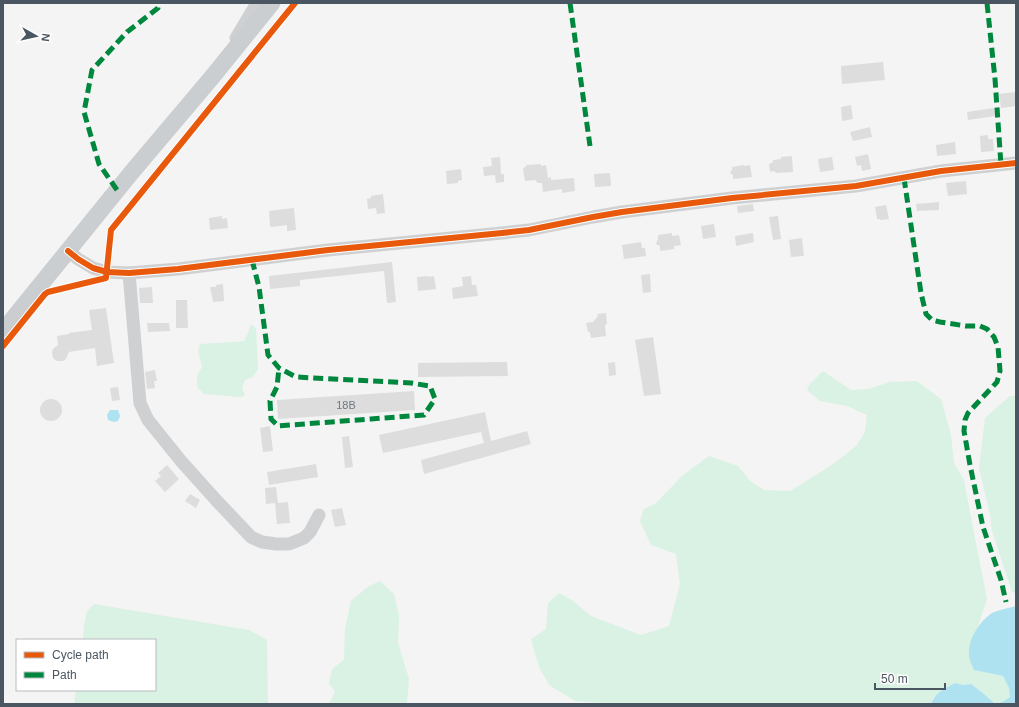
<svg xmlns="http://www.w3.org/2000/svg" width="1019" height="707" viewBox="0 0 1019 707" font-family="Helvetica,sans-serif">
	<rect width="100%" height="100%" fill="#f4f4f4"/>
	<!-- green -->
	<g fill="#d9f2e3">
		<path d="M251 324 256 328 258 369 253 377 245 380 242 387 245 395 241 397 204 394 197 387V375L202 367 198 351 200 344 234 342 244 341 248 333Z"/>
		<path d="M823 371 851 390 868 389 890 382 917 381 941 399 951 435 954 463 964 480 975 538 987 599 978 626 971 641 974 670 1003 676 1009 688 1010 697 1004 701 995 704 984 694 971 684 963 685 955 683 945 688 933 698 931 704H604V703L575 701 549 685 539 667 531 639 546 629 548 603 559 593 572 600 591 616 641 635 669 626 680 584 676 554 651 545 640 521 644 509 656 503 683 475 709 456 738 466 750 481 764 490 790 491 832 465 856 446 865 432 867 415 847 406 820 401 807 390 809 385Z"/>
		<path d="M1010 396H1016V593L1012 592 992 531 990 515 979 468 985 418Z"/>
		<path d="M380 581 394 594 399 615 398 643 409 679 407 704H329L335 692 329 683 332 669 344 660 345 629 351 601 369 586Z"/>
		<path d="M94 604 249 630 267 640 268 704H74L76 690H155V640H83L84 625 87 611Z"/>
	</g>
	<!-- water -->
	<g fill="#aee2f0">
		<path d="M110 410H118L120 416 118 421 114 422 108 420 107 415Z"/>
		<path d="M1016 606V704H997L1004 701 1010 697 1009 688 1003 676 974 670C972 665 969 660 969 655 968 639 979 622 992 613 998 610 1009 608 1016 606Z"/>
		<path d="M955 683 963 685 971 684 984 694 995 704H931C935 693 945 688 955 683Z"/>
	</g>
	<!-- building -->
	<g fill="#ddddde">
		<path d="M883 62 885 80 842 84 841 66Z"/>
		<path d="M1016 92V106L1001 108 999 94Z"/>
		<path d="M851 105 853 119 842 121 841 107Z"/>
		<path d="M994 108 996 116 968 120 967 112Z"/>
		<path d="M870 127 872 137 853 141 850 132Z"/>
		<path d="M988 135V139H993L994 151 981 152 980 136Z"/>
		<path d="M955 142 956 154 937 156 936 145Z"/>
		<path d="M868 154 871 169 862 171 861 165 857 166 855 157Z"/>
		<path d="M792 156 793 172 776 173 774 171 770 172 769 164 773 162V160L781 159V157Z"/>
		<path d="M500 157 501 174H504V182L496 183 495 175 484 176 483 167 492 166 491 158Z"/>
		<path d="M832 157 834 170 820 172 818 159Z"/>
		<path d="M541 164V166L546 165 548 178 551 177V180L574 178 575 191 562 193V189L543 192 542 183H537L536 180 525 181 523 169 527 165Z"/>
		<path d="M744 165V166L750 165 752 177 733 179V175L730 173 732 170V167Z"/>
		<path d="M461 169 462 180 458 181V183L447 184 446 171Z"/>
		<path d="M610 173 611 186 595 187 594 174Z"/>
		<path d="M966 181 967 194 948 196 946 183Z"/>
		<path d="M383 194 385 213 377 214 376 208 368 209 367 199 371 198V196Z"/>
		<path d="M939 202V210L917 211 916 204Z"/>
		<path d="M753 204 754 211 738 213 737 206Z"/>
		<path d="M886 205 889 219 880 220V219H877L875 207Z"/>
		<path d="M294 208 296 230 287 231V225L272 227 270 226 269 211Z"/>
		<path d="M222 216V219L227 218 228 228 210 230 209 218Z"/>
		<path d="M778 216 781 239 773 240 769 217Z"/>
		<path d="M714 224 716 237 703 239 701 226Z"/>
		<path d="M672 233V236L679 235 681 245 674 246V249L660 251V246L656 244 658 239V235Z"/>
		<path d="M753 233 754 242 736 246 735 236Z"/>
		<path d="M802 238 804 256 791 257 789 240Z"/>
		<path d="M641 242 642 248H645L646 256 624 259 622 245Z"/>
		<path d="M392 262 396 302 387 303 384 271 300 280V286L270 289 269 276Z"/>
		<path d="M650 274 651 292 643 293 641 275Z"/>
		<path d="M429 276V277L434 276 436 289 418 291 417 277Z"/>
		<path d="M471 276 472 285H476L478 296 453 299 452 288 463 286 462 277Z"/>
		<path d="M223 284 224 301 213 302 210 287H216V285Z"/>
		<path d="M152 287 153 303H140L139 288Z"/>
		<path d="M176 300H187L188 328H176Z"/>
		<path d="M106 308 114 363 97 366 95 348 69 352 66 359 63 361H57L53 358 52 352 53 349 58 345 57 336 69 334V333L92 330 89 310Z"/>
		<path d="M606 313 607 324 605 325 606 336 591 338 590 332H588L586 323 593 322 598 316 597 314Z"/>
		<path d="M147 323H169L170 331 148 332Z"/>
		<path d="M653 337 661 394 644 396 635 340Z"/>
		<path d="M507 362 508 376 418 377V363Z"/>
		<path d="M615 362 616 375 609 376 608 363Z"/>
		<path d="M155 370 157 381H154L155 388 147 389 145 372Z"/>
		<path d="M118 387 120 400 112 401 110 388Z"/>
		<path d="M414 391 415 410 278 419 277 400Z"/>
		<circle cx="51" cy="410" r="11"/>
		<path d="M485 412 491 441 527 431 531 444 424 474 421 460 484 443 481 432 383 453 379 435Z"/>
		<path d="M270 426 273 451 263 452 260 428Z"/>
		<path d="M349 436 353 467 345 468 342 437Z"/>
		<path d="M316 464 318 477 269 485 267 472Z"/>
		<path d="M167 465 179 479 165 492 155 481 161 476 158 473Z"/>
		<path d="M276 487 278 503 288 502 290 523 277 524 275 503 266 504 265 488Z"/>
		<path d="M190 494 200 500 196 508 185 501Z"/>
		<path d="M342 508 346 525 335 527 331 510Z"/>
	</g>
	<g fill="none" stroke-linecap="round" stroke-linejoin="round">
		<!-- minor -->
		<g stroke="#ced0d2" stroke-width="13">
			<path d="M236 38 257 3"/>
			<path d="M68 251 78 259 93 268 107 272 129 273 178 269 328 250 502 233 529 230 593 217 622 212 732 198 856 186 941 171 1016 163"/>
			<path d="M129 273 140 403 148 420 181 461 216 500 251 537 262 542 276 544H289L304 538 310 532 319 515"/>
		</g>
		<!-- major -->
		<path stroke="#caced1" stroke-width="17" d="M3 331 131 173 213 76 272 3"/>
		<!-- quiet -->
		<g stroke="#00873e" stroke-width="5" stroke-dasharray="10 5" stroke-linecap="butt">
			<path d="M570 3 590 146"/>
			<path d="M987 3 995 79 1001 165"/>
			<path d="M904 178 921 293 926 314 932 320 940 322 966 326H980L987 329 994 337 998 347 1000 371 997 382 968 413 965 420 964 431 970 465 983 527 1001 580 1006 602"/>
			<path d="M117 190 99 164 84 112 92 70 127 32 158 8 159 3"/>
			<path d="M252 260 259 287 268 355 279 368 296 377 411 383 430 386 435 399 424 415 371 419 278 426 271 419 270 401 277 387 279 368"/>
		</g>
		<defs>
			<g id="cycleway">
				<path d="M68 251 78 259 93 268 107 272 129 273 178 269 328 250 502 233 529 230 593 217 622 212 732 198 856 186 941 171 1016 163"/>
				<path d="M3 346 45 294 48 292 106 278 111 230 295 3"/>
			</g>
		</defs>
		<!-- cycleway casing -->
		<use href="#cycleway" stroke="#fff" stroke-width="8"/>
		<!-- cycleway -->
		<use href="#cycleway" stroke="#e8590c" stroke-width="6"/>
	</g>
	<g text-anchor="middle" stroke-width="3" stroke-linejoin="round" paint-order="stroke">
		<!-- number labels -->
		<g font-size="11" fill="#707881">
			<text x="346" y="409">18B</text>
		</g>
	</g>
	<!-- border -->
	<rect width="1019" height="707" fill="none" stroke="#4a5661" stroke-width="8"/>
	<!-- legend -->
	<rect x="16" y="639" width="140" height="52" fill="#ffffff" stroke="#b7bbc0"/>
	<rect x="24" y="652" width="20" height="6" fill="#e8590c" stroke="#b7bbc0"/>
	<text x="52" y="659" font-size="12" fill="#4a5661">Cycle path</text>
	<rect x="24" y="672" width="20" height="6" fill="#00873e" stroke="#b7bbc0"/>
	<text x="52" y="679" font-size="12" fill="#4a5661">Path</text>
	<!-- north arrow -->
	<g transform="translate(36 36) rotate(98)" stroke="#ffffff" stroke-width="3" paint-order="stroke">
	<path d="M0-3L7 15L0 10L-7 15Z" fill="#4a5661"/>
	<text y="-6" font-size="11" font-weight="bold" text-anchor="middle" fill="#4a5661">N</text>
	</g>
	<!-- scale -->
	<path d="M875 683v6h70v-6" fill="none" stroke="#4a5661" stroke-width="2"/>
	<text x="881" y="683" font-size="12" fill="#4a5661" stroke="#ffffff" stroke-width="3" paint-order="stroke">50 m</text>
</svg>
